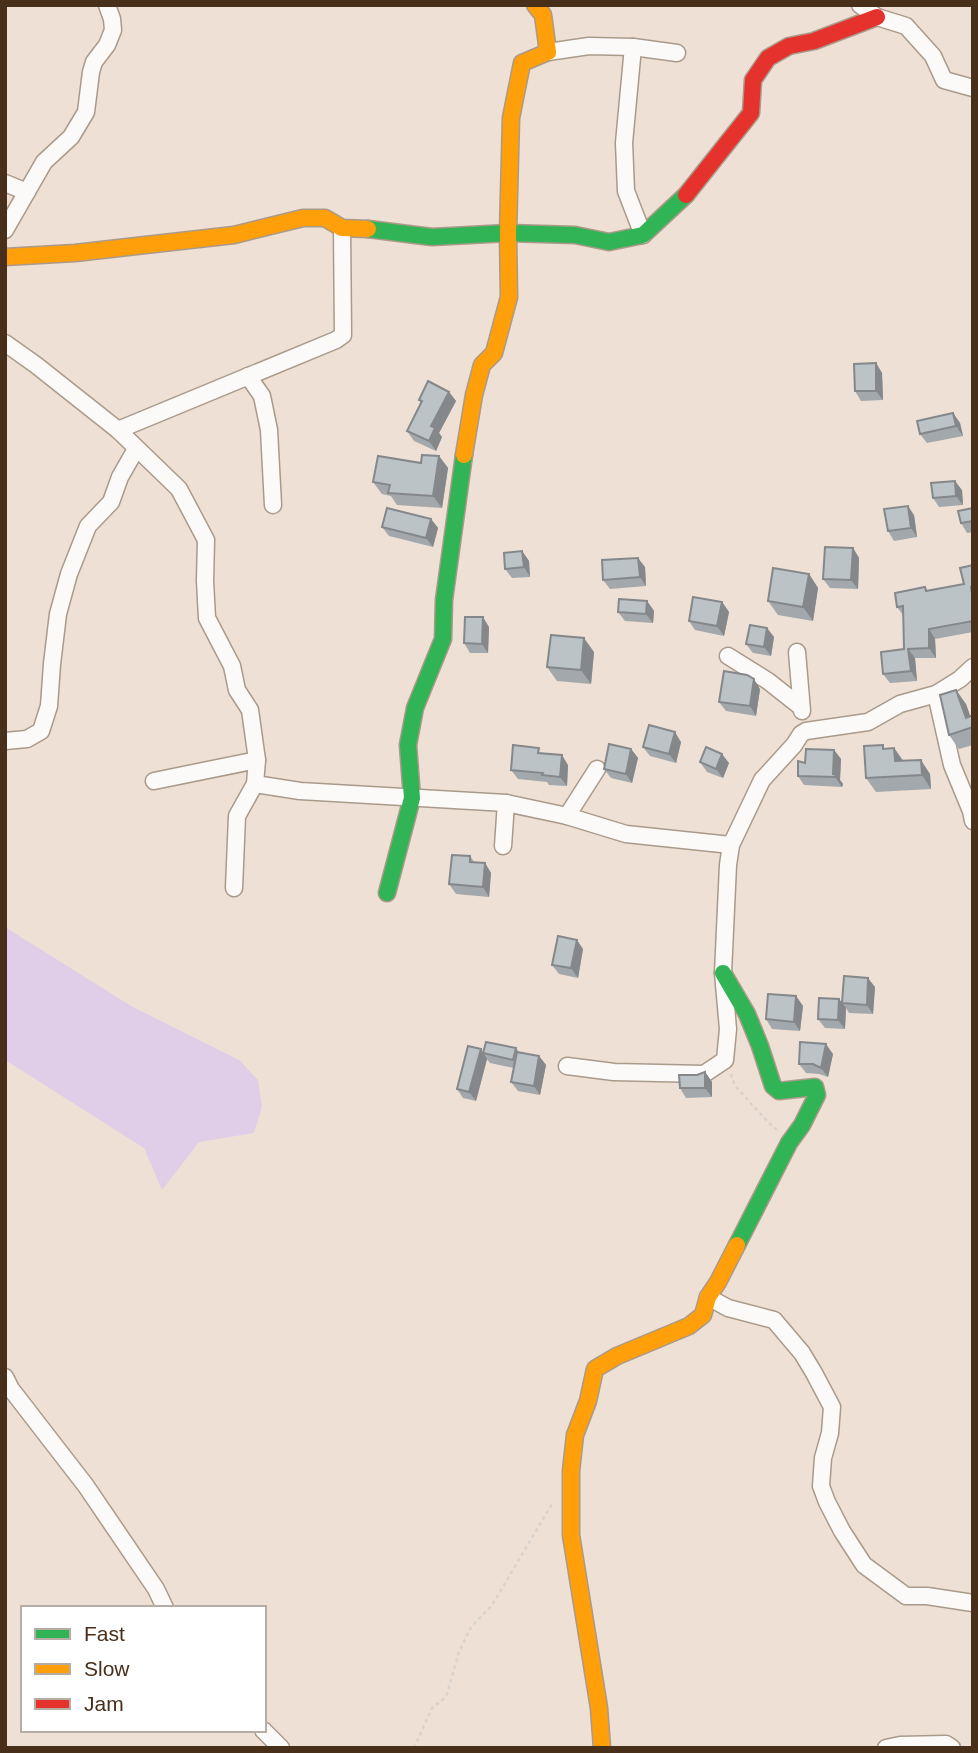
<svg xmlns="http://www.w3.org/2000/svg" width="978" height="1753" viewBox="0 0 978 1753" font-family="Arial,sans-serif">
	<rect width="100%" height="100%" fill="#eee0d4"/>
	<!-- green -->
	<path fill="#e0cde8" d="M5 927 131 1006 239 1060 258 1080 262 1107 254 1133 199 1142 162 1190 144 1148 10 1063 5 1061Z"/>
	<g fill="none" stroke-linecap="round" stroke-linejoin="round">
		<defs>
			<g id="street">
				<path d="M860 5 877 17 906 26 933 56 944 80 973 88"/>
				<path d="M633 47 624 143 626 191 643 235"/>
				<path d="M548 52 589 46 633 47 677 53"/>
				<path d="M5 183 27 192"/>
				<path d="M5 230 44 162 71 137 86 112 91 72 94 62 107 45 113 30 112 19 107 5"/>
				<path d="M5 343 36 365 118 430 179 489 206 540 205 581 207 618 232 666 237 690 250 710 257 760 255 784 237 816 234 888"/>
				<path d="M248 376 262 396 269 430 273 505"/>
				<path d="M118 430 336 340 343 335 342 228"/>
				<path d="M797 652 802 711"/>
				<path d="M728 656 768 681 801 707"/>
				<path d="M936 694 952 765 971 811 973 821"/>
				<path d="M5 741 27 739 41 731 49 706 52 664 58 614 69 574 88 526 111 502 120 477 136 449"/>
				<path d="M154 781 257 760"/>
				<path d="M255 784 300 791 506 803 567 816 626 834 731 845"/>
				<path d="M567 816 597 769"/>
				<path d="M503 846 506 803"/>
				<path d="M567 1066 614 1072 704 1074 725 1060 728 1029 723 973 728 865 731 845 762 780 794 745 801 734 806 731 868 722 900 704 936 694 960 679 973 667"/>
				<path d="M708 1297 728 1308 774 1320 802 1353 814 1373 832 1407 830 1433 823 1458 821 1486 827 1502 842 1531 864 1565 906 1596H927L973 1603"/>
				<path d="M5 1377 11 1389 86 1486 156 1589 165 1608"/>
				<path d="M263 1730 281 1748"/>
				<path d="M886 1748 900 1745 946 1744 952 1748"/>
			</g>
			<g id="fast">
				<path d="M368 229 432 237 508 233 575 235 609 242 643 235 686 195"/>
				<path d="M387 893 412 798 408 745 415 708 443 639 444 600 464 455"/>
				<path d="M723 973 747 1014 760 1046 773 1086 779 1091 815 1087 817 1095 802 1125 789 1143 737 1245"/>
			</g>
			<g id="slow">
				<path d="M5 257 75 253 234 235 303 218H325L342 228 368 229"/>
				<path d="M464 455 474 395 482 365 494 353 509 297 508 233 511 118 522 63 548 52 543 15 535 5"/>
				<path d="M602 1748 599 1708 571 1535V1471L575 1435 588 1401 595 1369 617 1356 689 1326 703 1315 708 1297 718 1282 737 1245"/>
			</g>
			<path id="jam" d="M686 195 751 113 753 80 768 58 789 46 814 41 877 17"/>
		</defs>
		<!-- street casing -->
		<use href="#street" stroke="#aa9a8a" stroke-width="19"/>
		<!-- fast casing -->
		<use href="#fast" stroke="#aa9a8a" stroke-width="19"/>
		<!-- slow casing -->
		<use href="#slow" stroke="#aa9a8a" stroke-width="19"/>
		<!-- jam casing -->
		<use href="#jam" stroke="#aa9a8a" stroke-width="19"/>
		<!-- path -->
		<g stroke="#d9d3cf" stroke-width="2.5" stroke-dasharray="3.5 3.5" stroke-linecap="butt">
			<path d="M731 1074 735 1086 768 1122 777 1130"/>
			<path d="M414 1748 432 1708 446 1697 459 1652 471 1627 492 1605 552 1504"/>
		</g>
		<!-- street -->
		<use href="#street" stroke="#fcfaf9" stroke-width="16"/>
		<!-- fast -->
		<use href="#fast" stroke="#30b455" stroke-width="16"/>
		<!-- slow -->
		<use href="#slow" stroke="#ff9f0a" stroke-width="16"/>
		<!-- jam -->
		<use href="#jam" stroke="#e5322d" stroke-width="16"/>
	</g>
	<!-- wall -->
	<g fill="#a2a8ab">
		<path d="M876 363 882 373 883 400 861 401 855 391Z"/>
		<path d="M449 392 456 401 439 433 442 437 436 451 414 441 407 431 421 403 419 400Z"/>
		<path d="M953 413 960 423 963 436 927 443 920 434Z"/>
		<path d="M439 456 448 468 442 508 397 505 391 496 382 494 373 482Z"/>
		<path d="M962 490 963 505 939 507 933 498Z"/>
		<path d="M973 508V532L967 533 961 523Z"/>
		<path d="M914 515 917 537 894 541 888 531Z"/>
		<path d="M431 519 438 528 433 547 389 536 382 527Z"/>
		<path d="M853 548 859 558 858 589 830 588 823 579Z"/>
		<path d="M522 551 529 561 530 577 512 578 505 569Z"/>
		<path d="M973 565V632L935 639 936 658H915L917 681 890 683 883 674 904 649 903 615 897 607 925 587 928 591 964 584Z"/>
		<path d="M645 567 646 586 610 589 603 580Z"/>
		<path d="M809 574 818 588 813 621 778 615 768 601Z"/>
		<path d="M647 601 654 611 653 623 625 621 618 612Z"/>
		<path d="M722 602 729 612 724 636 695 630 689 621Z"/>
		<path d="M489 627 488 653H470L464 643Z"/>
		<path d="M767 628 774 637 771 656 753 653 746 644Z"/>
		<path d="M594 652 591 684 557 681 547 667Z"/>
		<path d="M760 689 756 716 726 711 719 702Z"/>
		<path d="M966 704 970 716 973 715V745L959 749 949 735Z"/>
		<path d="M681 742 676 763 650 756 643 747Z"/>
		<path d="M894 748 903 761 930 774 931 789 876 792 866 778 886 749Z"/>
		<path d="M631 749 638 758 632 783 611 778 604 769Z"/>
		<path d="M834 750 841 759 840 780 843 784 842 787 804 785 798 776 805 763Z"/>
		<path d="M543 754 568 765 567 786 549 785 547 782 518 779 511 770Z"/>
		<path d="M700 762 729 763 723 778 707 772Z"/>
		<path d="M470 856 475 863H485L491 873 489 897 456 894 449 884Z"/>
		<path d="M583 949 578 978 559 974 552 965Z"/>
		<path d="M875 987 873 1014 849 1013 846 1008 845 1029 825 1028 818 1019 839 999 842 1003Z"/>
		<path d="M796 996 803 1006 800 1031 772 1029 766 1019Z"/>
		<path d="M516 1048 519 1052 539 1056 546 1065 540 1095 518 1091 511 1082 514 1068 490 1063 487 1059 476 1101 463 1098 457 1089 481 1049 483 1053Z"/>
		<path d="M833 1054 828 1077 819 1074 806 1073 799 1064Z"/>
		<path d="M705 1072 712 1082V1097L686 1098 680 1088Z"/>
	</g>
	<!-- shaded-wall -->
	<g fill="#84888b">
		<path d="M876 363 882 373 883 400 876 391Z"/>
		<path d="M449 392 456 401 439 433 442 437 436 451 429 441 431 426Z"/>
		<path d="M953 413 960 423 963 436 956 426Z"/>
		<path d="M439 456 448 468 442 508 433 496Z"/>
		<path d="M955 481 962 490 963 505 956 496Z"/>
		<path d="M908 506 914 515 917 537 911 528Z"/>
		<path d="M431 519 438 528 433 547 426 538Z"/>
		<path d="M853 548 859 558 858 589 851 580Z"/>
		<path d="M522 551 529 561 530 577 524 567Z"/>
		<path d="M638 558 645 567 646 586 640 577Z"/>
		<path d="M809 574 818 588 813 621 803 607Z"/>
		<path d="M647 601 654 611 653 623 646 614Z"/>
		<path d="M722 602 729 612 724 636 717 626Z"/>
		<path d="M483 617 489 627 488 653 482 644Z"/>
		<path d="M767 628 774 637 771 656 764 647Z"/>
		<path d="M929 629 935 639 936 658 929 648Z"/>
		<path d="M584 638 594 652 591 684 581 670Z"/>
		<path d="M908 649 915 658 917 681 911 671Z"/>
		<path d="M754 679 760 689 756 716 750 706Z"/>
		<path d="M956 690 966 704 973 724 966 718Z"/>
		<path d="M675 732 681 742 676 763 669 754Z"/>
		<path d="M894 748 904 762 895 761Z"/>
		<path d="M631 749 638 758 632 783 626 774Z"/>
		<path d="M834 750 841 759 840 780 843 784 842 787 833 774Z"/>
		<path d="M722 754 729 763 723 778 716 769Z"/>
		<path d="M562 755 568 765 567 786 560 777Z"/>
		<path d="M921 760 930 774 931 789 922 775Z"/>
		<path d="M485 863 491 873 489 897 483 887Z"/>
		<path d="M577 940 583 949 578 978 571 968Z"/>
		<path d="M868 978 875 987 873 1014 867 1005Z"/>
		<path d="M796 996 803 1006 800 1031 794 1022Z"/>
		<path d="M839 999 846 1008 845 1029 838 1020Z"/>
		<path d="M826 1044 833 1054 828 1077 821 1068Z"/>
		<path d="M481 1049 487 1059 476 1101 469 1092Z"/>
		<path d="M539 1056 546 1065 540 1095 534 1086Z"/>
		<path d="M705 1072 712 1082V1097L705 1088Z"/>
	</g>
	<!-- building -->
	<g fill="#bcc3c7" stroke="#84888b" stroke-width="2">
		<path d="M876 363V391H855L854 364Z"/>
		<path d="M428 381 449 392 431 426 435 428 429 441 407 431 422 401 419 400Z"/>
		<path d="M953 413 956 426 920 434 917 421Z"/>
		<path d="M422 455 439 456 433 496 388 493 390 485 373 482 378 456 421 463Z"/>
		<path d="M955 481 956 496 933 498 931 483Z"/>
		<path d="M908 506 911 528 888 531 884 509Z"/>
		<path d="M387 508 431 519 426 538 382 527Z"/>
		<path d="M973 508V521L961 523 958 511Z"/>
		<path d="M825 547 853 548 851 580 823 579Z"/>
		<path d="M522 551 524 567 505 569 504 553Z"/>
		<path d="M638 558 640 577 603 580 602 560Z"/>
		<path d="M973 565V587H971L973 600V621L929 629V648L908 649 911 671 883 674 881 652 904 649 903 606 897 607 895 593 925 587 926 591 964 584 960 568Z"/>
		<path d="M773 568 809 574 803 607 768 601Z"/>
		<path d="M693 597 722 602 717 626 689 621Z"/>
		<path d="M619 599 647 601 646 614 618 612Z"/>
		<path d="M465 617H483L482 644 464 643Z"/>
		<path d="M750 625 767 628 764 647 746 644Z"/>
		<path d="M551 635 584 638 581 670 547 667Z"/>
		<path d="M724 671 747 675 754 679 750 706 719 702Z"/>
		<path d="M956 690 966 718 973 715V727L949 735 940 695Z"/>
		<path d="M649 725 675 732 669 754 643 747Z"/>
		<path d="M609 744 631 749 626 774 604 769Z"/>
		<path d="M513 745 539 748 538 753 562 755 560 777 542 775 543 773 511 770Z"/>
		<path d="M883 745V749L894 748 895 761 921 760 922 775 866 778 864 746Z"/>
		<path d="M706 747 722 754 716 769 700 762Z"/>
		<path d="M806 749 834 750 833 774 836 775V777L798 776V761L805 763Z"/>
		<path d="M452 855 470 856V862L485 863 483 887 449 884Z"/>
		<path d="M558 936 577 940 571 968 552 965Z"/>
		<path d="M844 976 868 978 867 1005 842 1003Z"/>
		<path d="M768 994 796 996 794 1022 766 1019Z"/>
		<path d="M819 998 839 999 838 1020 818 1019Z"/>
		<path d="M486 1042 516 1048 513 1060 483 1053Z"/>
		<path d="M800 1042 826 1044 821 1068 813 1064H799Z"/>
		<path d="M468 1046 481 1049 469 1092 457 1089Z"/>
		<path d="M517 1052 539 1056 534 1086 511 1082Z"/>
		<path d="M705 1072V1088H680L679 1075H697Z"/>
	</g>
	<!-- border -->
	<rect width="978" height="1753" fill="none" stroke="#472f19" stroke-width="14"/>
	<!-- legend -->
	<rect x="21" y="1606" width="245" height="126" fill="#ffffff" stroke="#b5aca3" stroke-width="2"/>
	<rect x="35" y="1629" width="35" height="10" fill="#30b455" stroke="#b5aca3" stroke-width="2"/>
	<text x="84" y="1641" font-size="21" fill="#472f19">Fast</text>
	<rect x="35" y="1664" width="35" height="10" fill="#ff9f0a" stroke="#b5aca3" stroke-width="2"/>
	<text x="84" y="1676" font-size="21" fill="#472f19">Slow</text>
	<rect x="35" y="1699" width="35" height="10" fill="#e5322d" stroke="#b5aca3" stroke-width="2"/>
	<text x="84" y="1711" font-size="21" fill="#472f19">Jam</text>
</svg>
